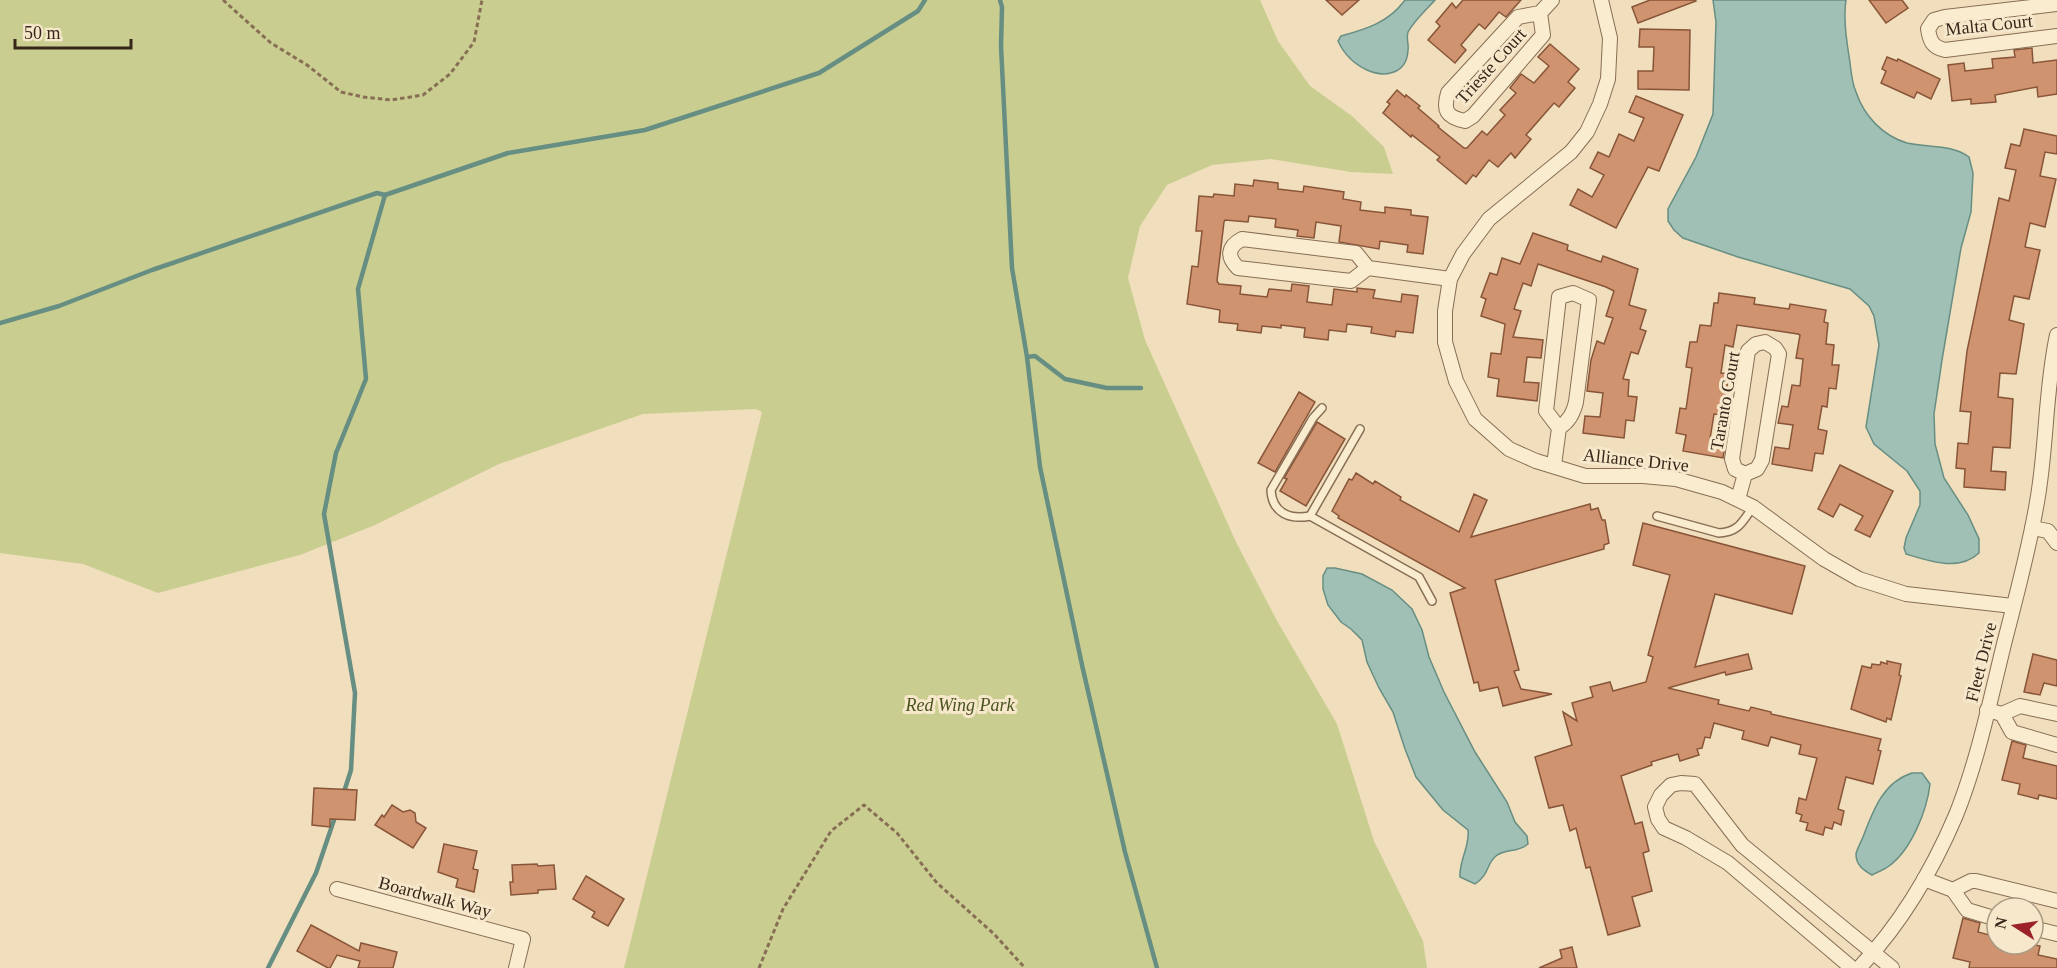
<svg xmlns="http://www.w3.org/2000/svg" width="2057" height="968" viewBox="0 0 2057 968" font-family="Georgia,serif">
	<rect width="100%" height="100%" fill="#f0debc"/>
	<!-- green -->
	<path fill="#c9ce90" d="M0 0H1260L1278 41 1310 86 1352 116 1384 147 1393 174 1351 172 1271 159 1212 165 1167 185 1140 226 1128 278 1145 340 1236 542 1276 619 1337 724 1374 841 1423 941 1427 968H624L762 412 756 409 643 414 499 464 375 525 300 555 158 593 83 564 0 553Z"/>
	<!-- water -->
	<g fill="#a0c0b5" stroke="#678e83" stroke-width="1.5">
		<path d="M1405 0H1435C1426 10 1414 21 1408 32 1406 39 1409 44 1408 50 1407 74 1385 78 1367 70 1354 64 1344 54 1338 41L1341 36C1367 29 1389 22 1405 0Z"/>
		<path d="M1713 0H1846C1843 18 1846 38 1849 56 1851 67 1851 81 1856 92 1864 116 1883 136 1907 143 1929 148 1951 144 1969 157L1973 173 1971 212 1961 248 1942 360 1934 414 1935 444 1944 478 1968 515 1979 539V553C1959 572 1929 561 1906 554L1904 548 1906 538 1920 505V491L1907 471 1874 444 1866 427 1879 345 1874 316 1869 306 1850 289 1738 257 1683 238 1674 230 1668 221V209L1696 157 1713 114 1716 22Z"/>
		<path d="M1327 568H1335L1362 574 1392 590 1412 609 1422 630 1429 657 1444 692 1475 752 1507 802 1515 822 1527 836 1528 844C1518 853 1505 848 1496 856 1486 864 1490 874 1475 884L1460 877C1459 860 1470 847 1468 830L1443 810 1416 777 1405 749 1393 712 1379 688 1367 662 1362 640 1351 629 1341 622 1328 605 1323 589V576Z"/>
		<path d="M1912 773H1922L1930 784C1927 811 1911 850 1889 866 1884 870 1877 872 1872 875 1863 870 1856 865 1856 854 1857 849 1861 842 1863 837 1873 811 1883 782 1912 773Z"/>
	</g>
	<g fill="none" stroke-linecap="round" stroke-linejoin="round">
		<!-- stream -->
		<g stroke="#678e83" stroke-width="4.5">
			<path d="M1000 0 1002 7 1001 46 1012 268 1027 357 1040 467 1082 665 1125 852 1157 968"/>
			<path d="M0 323 59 306 152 270 377 193 385 195 508 153 645 130 819 73 918 11 925 0"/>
			<path d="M1027 357 1035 356 1065 379 1107 388H1141"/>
			<path d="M343 795 351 770 355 693 324 514 336 453 366 379 358 289 385 195"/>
			<path d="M268 968 316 873 336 814"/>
		</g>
	</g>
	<!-- building -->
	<g fill="#d0936f" stroke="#885539" stroke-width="1.5">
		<path d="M1326 0H1359L1342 15Z"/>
		<path d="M1463 0H1521L1506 17 1499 12 1485 29 1479 24 1461 45 1466 50 1455 63 1428 40 1440 26 1436 22 1452 3 1456 8Z"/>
		<path d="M1650 0H1695L1696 1 1638 23 1632 7Z"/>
		<path d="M1869 0H1902L1908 8 1886 23Z"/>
		<path d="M1640 29 1690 30 1689 90 1638 89V71H1653L1654 47H1639Z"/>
		<path d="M1550 44 1579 69 1568 82 1575 88 1559 107 1554 103 1526 135 1531 139 1515 158 1511 153 1498 167 1489 160 1476 177 1473 175 1466 184 1437 160 1440 157 1412 135 1411 137 1383 113 1390 104 1387 102 1397 90 1405 97 1406 95 1420 106 1418 108 1439 126 1438 127 1464 148H1467L1482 131 1487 135 1505 115 1500 110 1516 93 1510 88 1521 74 1534 83 1549 66 1538 57Z"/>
		<path d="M2032 48 2033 63 2057 60V94L2038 97 2037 87 1995 95 1996 102 1971 104V99L1952 101 1948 65 1964 63 1965 71 1993 68 1992 59 2015 57 2014 50Z"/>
		<path d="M1887 57 1897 61 1898 59 1940 79 1931 99 1917 92 1914 98 1881 83 1886 71 1882 69Z"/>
		<path d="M1636 96 1683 115 1659 171 1648 167 1616 228 1570 205 1578 189 1592 197 1604 175 1590 168 1598 152 1609 157 1619 134 1634 141 1644 118 1629 112Z"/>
		<path d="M2024 129 2057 136V154L2045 152 2040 176 2056 179 2045 227 2030 223 2025 247 2040 250 2029 299 2014 296 2009 320 2024 324 2016 374 2000 373 1998 397 2013 399 2010 448 1993 447 1991 471 2006 472 2005 490 1964 487 1965 469 1956 468 1958 443 1968 444 1971 412 1960 411 1967 351 1999 198 2009 201 2016 170 2005 168 2011 144 2020 146Z"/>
		<path d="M1254 180 1278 183V189L1303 192 1304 186 1344 192 1343 199 1361 202 1360 210 1385 213V207L1411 210V215L1428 217 1423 254 1407 252 1408 245 1380 241 1379 249 1339 242 1341 226 1316 222 1314 238 1297 236 1298 230 1275 227 1276 219 1249 216 1248 222 1225 220 1224 222 1217 281 1219 284 1241 286 1240 294 1267 297 1269 289 1291 291 1292 284 1309 286 1307 302 1332 305 1334 289 1357 292V288L1375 290 1373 298 1401 302 1402 294 1418 296 1413 333 1396 331 1395 337 1371 333 1372 327 1347 324 1346 332 1329 330 1328 340 1304 337 1305 328 1281 325V328L1262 326 1261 333 1237 330 1238 324 1219 322 1220 310 1187 304 1192 266 1198 267 1202 231H1196L1199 196 1213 197 1214 194 1234 196 1235 184 1253 186Z"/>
		<path d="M1533 233 1568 245 1567 250 1601 262 1603 256 1638 269 1629 305 1646 310 1640 329 1646 331 1638 354 1631 352 1623 379 1629 380 1628 396 1637 397 1634 421 1626 420 1624 438 1583 433 1585 416 1600 417 1603 393 1587 391 1591 360 1597 341 1604 344 1613 318 1606 316 1614 291 1606 287 1538 264 1531 286 1523 283 1514 309 1521 311 1513 337 1543 340 1541 358 1527 357 1524 382 1539 383 1537 401 1497 396 1499 379 1488 377 1491 353 1501 354 1505 324 1481 316 1486 299 1481 297 1490 273 1497 275 1502 258 1520 264Z"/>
		<path d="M1719 293 1755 298 1754 304 1789 309 1790 304 1826 310 1824 322 1828 323 1826 344 1834 345 1832 365H1839L1836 389 1829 388 1827 407 1822 406 1818 429 1827 431 1823 454 1815 453 1812 471 1772 464 1775 447 1789 449 1793 425 1778 423 1782 406 1788 407 1792 385 1800 386 1803 359 1796 358 1800 335 1798 334 1737 325 1733 347 1725 345 1721 373 1729 374 1725 398 1732 399 1729 416 1714 414 1710 439 1726 441 1723 458 1683 451 1686 435 1676 433 1680 408 1686 409 1692 368 1686 367 1690 342H1697L1700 325 1711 326 1714 303H1718Z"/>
		<path d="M1299 392 1315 402 1275 472 1258 463Z"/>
		<path d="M1317 422 1345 439 1306 506 1280 491 1287 479 1284 478Z"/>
		<path d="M1840 465 1893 491 1870 537 1855 530 1863 516 1840 504 1833 517 1818 509Z"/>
		<path d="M1356 473 1373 484 1375 481 1401 497 1400 500 1459 532 1474 494 1487 500 1471 537 1590 504 1591 510 1598 508 1602 520H1605L1609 543 1604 545V549L1495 580 1519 670 1514 671 1521 689 1552 694 1503 706 1498 687 1480 691 1478 682 1474 683 1450 593 1465 588 1338 518 1339 516 1332 511 1349 479 1352 480Z"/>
		<path d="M1643 523 1805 566 1792 614 1715 594 1695 667 1748 654 1752 669 1726 675 1725 672 1668 688 1719 700 1718 704 1749 711 1751 707 1771 712V714L1881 739 1878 750 1881 751 1873 784 1846 777 1838 809 1844 811 1841 825 1834 822 1832 829 1825 827 1823 835 1806 830 1808 823 1800 821 1802 815 1796 813 1799 798 1806 800 1817 758 1799 754 1801 745 1771 737 1768 746 1742 739 1744 731 1714 723 1710 738 1705 737 1702 748 1697 749 1699 755 1680 761 1678 754 1651 762 1652 765 1621 776 1635 824 1642 822 1649 851 1643 853 1652 891 1632 897 1640 926 1608 935 1590 867 1586 868 1576 828 1570 831 1563 805 1549 808 1535 757 1572 745 1563 712 1577 721 1572 703 1593 697 1590 687 1610 682 1613 691 1646 682 1653 657 1648 655 1670 575 1633 565Z"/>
		<path d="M2033 654 2057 660V686L2044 683 2040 695 2024 692Z"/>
		<path d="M1887 661 1901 664 1899 675 1901 676 1891 720 1887 718 1886 722 1851 709 1862 666 1871 668 1872 664 1880 665 1881 662 1887 664Z"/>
		<path d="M2012 741 2026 745 2023 758 2057 766V799L2039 795 2038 799 2018 794 2020 784 2002 780Z"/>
		<path d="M314 788 357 790 355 820 330 819V827L312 825Z"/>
		<path d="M392 805 403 812 410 810 415 813 416 822 426 828 413 848 375 825 382 815 384 817Z"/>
		<path d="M444 844 477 851 473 869 478 870 474 892 456 887 458 879 438 872Z"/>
		<path d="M537 864 538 866 554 865 556 889 538 890V893L511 895 510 882H513L512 865Z"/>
		<path d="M586 876 624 899 608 926 592 917 595 912 573 899Z"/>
		<path d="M1963 918 1980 923 1978 932 1997 937V944H2031L2040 946 2038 955 2057 959V968H1969L1970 962 1953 958Z"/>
		<path d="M311 925 359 951 361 943 397 952 393 968H358L360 961 337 955 330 968H328L297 951Z"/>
		<path d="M1572 947 1577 968H1539L1562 958 1560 950Z"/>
	</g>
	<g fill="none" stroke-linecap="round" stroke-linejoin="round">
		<defs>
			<g id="service">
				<path d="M1360 429 1310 516 1419 577 1432 601"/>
				<path d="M1310 516C1290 520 1272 513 1271 490L1313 418 1322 408"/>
				<path d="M1657 516 1719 533C1739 532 1742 522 1753 507"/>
			</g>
			<g id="minor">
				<path d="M1601 0 1610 38 1608 79 1600 104 1587 132 1571 152 1489 219 1463 254 1450 279 1445 311V342L1456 381 1475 419 1509 449 1536 461 1585 476H1643L1676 479 1722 492 1753 507 1824 559 1859 579 1906 594 2013 606"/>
				<path d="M2057 4 1945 17 1934 20 1928 29C1930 41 1932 47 1945 50L2057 36"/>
				<path d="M1540 13 1543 35 1473 116 1465 121C1446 117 1443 110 1448 93L1518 17 1540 13 1552 0"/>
				<path d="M1368 268 1351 281 1238 268C1227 257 1227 247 1242 239L1356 253 1368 268 1450 279"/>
				<path d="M1554 465 1559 428C1569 421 1573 414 1576 402L1589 300 1573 293 1559 297 1546 411 1559 428"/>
				<path d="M1738 499 1745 474 1757 469 1762 460 1779 354 1775 348 1765 342 1756 344 1748 351 1732 459 1735 469 1745 474"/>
				<path d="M2032 528 2048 531 2057 543"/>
				<path d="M1987 710 2002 714 2020 706 2057 714"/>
				<path d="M2002 714 2012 732 2057 745"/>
				<path d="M1924 879 1953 890 1967 910 1997 919"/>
				<path d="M337 889 523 939 516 968"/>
				<path d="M1953 890 1971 881H1976L2057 901"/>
				<path d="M2033 928 2057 934"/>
				<path d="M1852 968 1728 863 1686 838 1664 828 1658 819 1655 807 1661 795 1671 785 1681 783 1695 784 1742 845 1892 968"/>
				<path d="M1859 968C1900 925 1933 869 1956 815 1978 760 1990 701 2004 644 2016 597 2029 550 2037 502 2047 447 2045 390 2057 335"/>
			</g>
		</defs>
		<!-- service casing -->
		<use href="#service" stroke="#886e55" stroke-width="10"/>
		<!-- minor casing -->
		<use href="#minor" stroke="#886e55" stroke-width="16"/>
		<!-- path -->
		<g stroke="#886e55" stroke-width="3" stroke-dasharray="4.5 3" stroke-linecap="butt">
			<path d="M223 0 271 43 307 65 341 92 363 97 391 100 423 95 450 74 474 42 482 0"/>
			<path d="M759 968 783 909 831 831 864 805 897 833 937 883 994 934 1025 968"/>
		</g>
		<!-- service -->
		<use href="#service" stroke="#faeccf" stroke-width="7"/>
		<!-- minor -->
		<use href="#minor" stroke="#faeccf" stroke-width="14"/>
	</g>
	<g text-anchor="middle" stroke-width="6" stroke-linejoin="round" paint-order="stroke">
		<!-- street labels -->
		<g font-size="18" fill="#36271a" stroke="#f7e8cc">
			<text transform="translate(1989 25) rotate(-6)" y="6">Malta Court</text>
			<text transform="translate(1491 66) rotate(-48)" y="6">Trieste Court</text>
			<text transform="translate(1725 401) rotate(-80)" y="6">Taranto Court</text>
			<text transform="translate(1636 460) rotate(6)" y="6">Alliance Drive</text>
			<text transform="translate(1981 662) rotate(-76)" y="6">Fleet Drive</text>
			<text transform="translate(435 897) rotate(15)" y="6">Boardwalk Way</text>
		</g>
		<!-- park labels -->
		<g font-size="18" font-style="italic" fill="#495420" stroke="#f7e8cc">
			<text x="960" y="711">Red Wing Park</text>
		</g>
	</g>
	<!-- north arrow -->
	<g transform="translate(2015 926) rotate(282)"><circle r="28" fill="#f7e8cc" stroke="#aa9b85" stroke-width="1.5"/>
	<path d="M0-4.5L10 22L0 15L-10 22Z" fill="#9a2228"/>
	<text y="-9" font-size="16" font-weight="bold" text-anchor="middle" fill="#36271a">N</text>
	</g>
	<!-- scale -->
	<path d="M15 39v9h116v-9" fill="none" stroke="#36271a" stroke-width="3"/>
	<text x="24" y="39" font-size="18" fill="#36271a" stroke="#f7e8cc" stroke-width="4.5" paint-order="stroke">50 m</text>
</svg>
